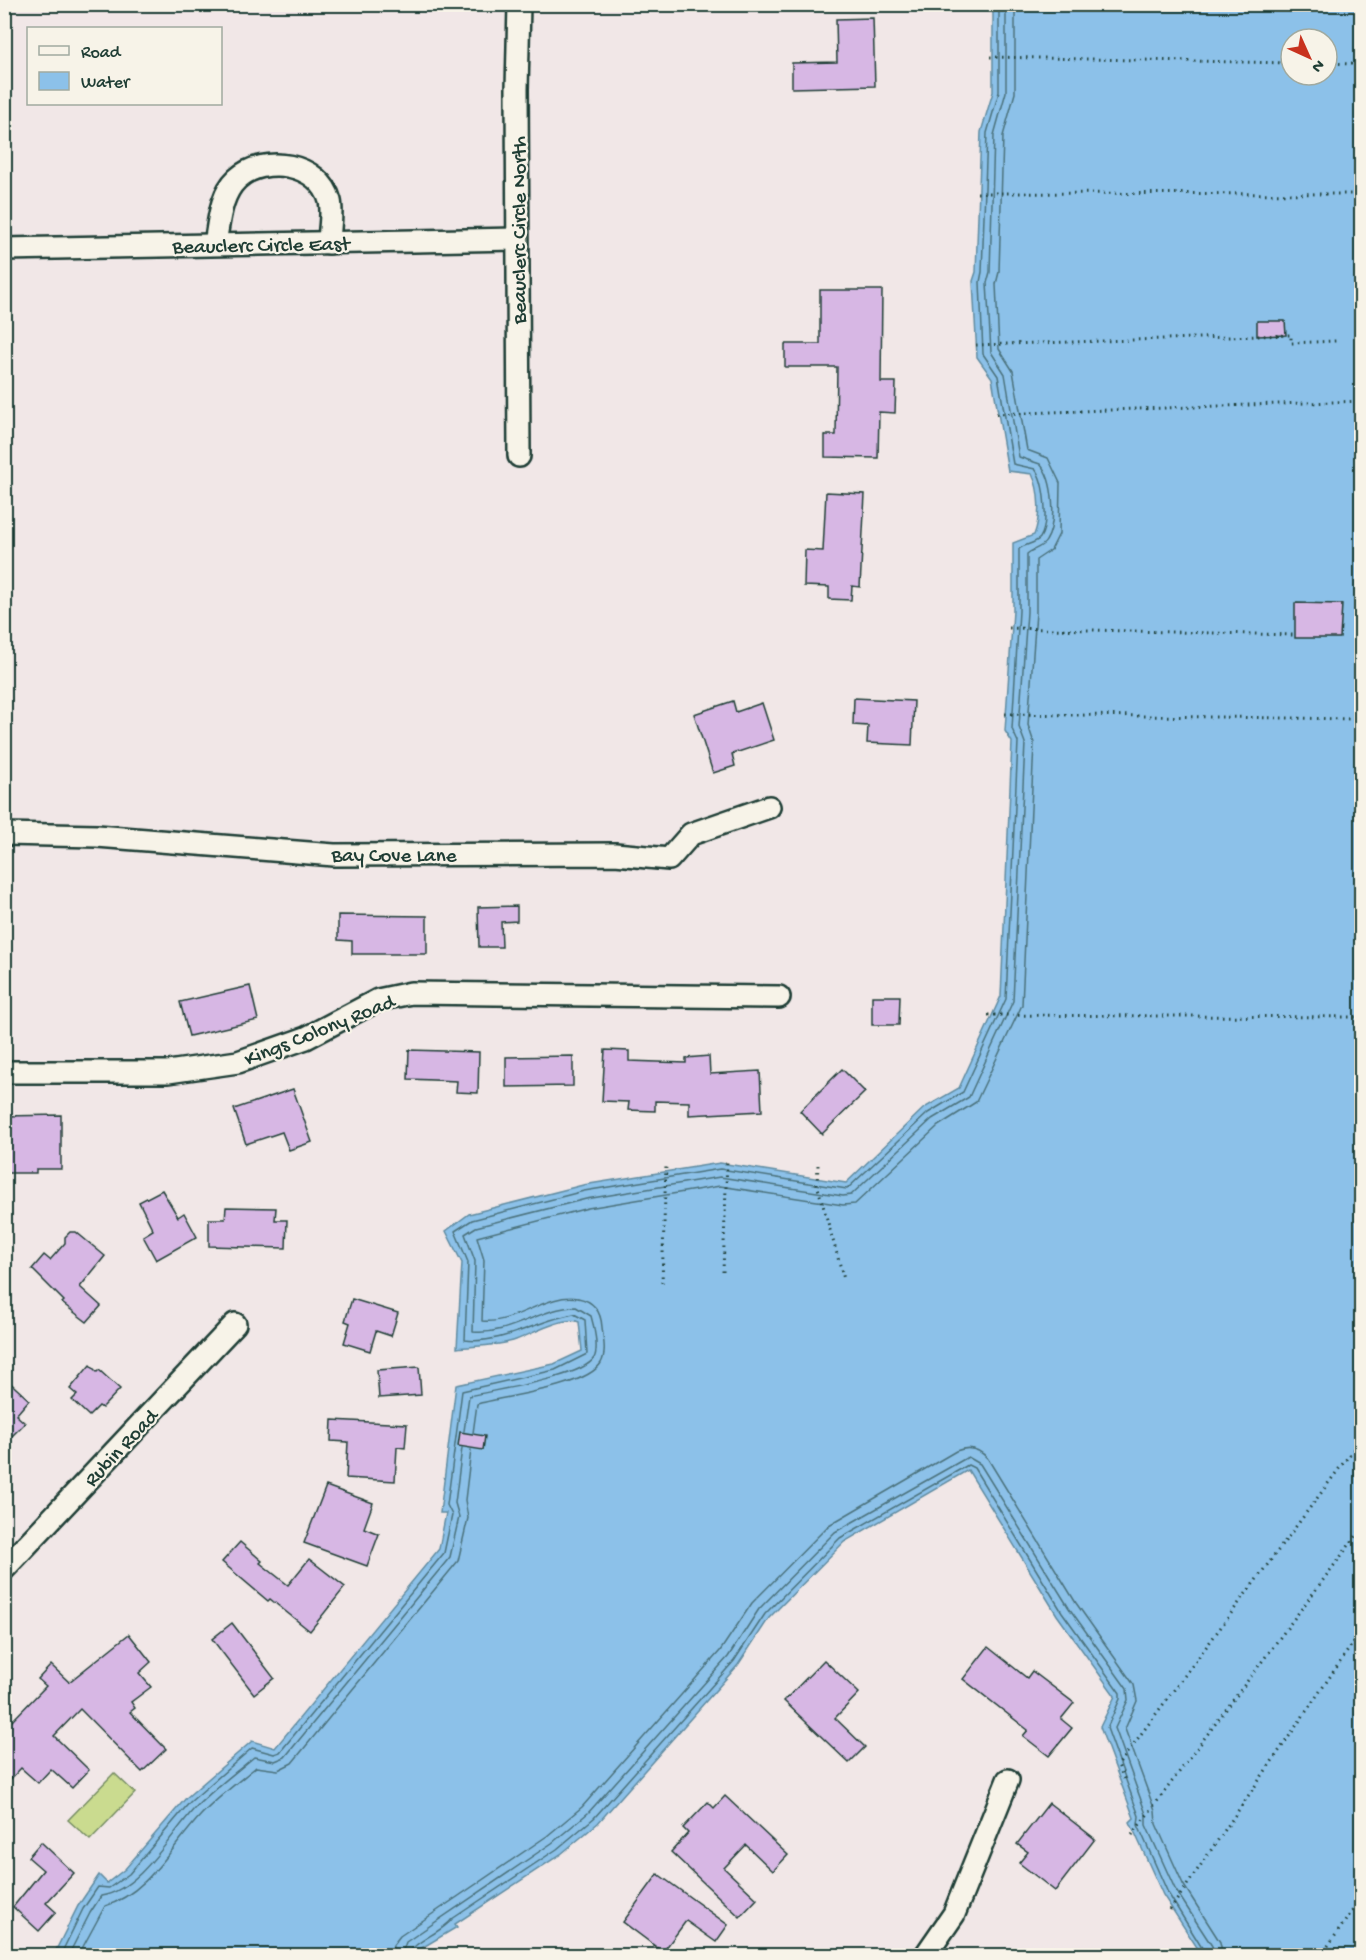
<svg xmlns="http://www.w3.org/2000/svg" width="1366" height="1960" viewBox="0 0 1366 1960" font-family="'Gochi Hand',sans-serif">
	<rect width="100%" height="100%" fill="#f1e7e7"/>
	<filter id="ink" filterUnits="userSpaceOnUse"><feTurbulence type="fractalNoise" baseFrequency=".0167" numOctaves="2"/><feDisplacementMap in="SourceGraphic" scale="12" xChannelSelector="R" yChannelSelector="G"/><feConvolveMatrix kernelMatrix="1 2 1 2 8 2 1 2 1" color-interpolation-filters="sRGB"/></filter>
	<g filter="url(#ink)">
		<!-- pitch -->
		<path fill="#cadb8f" stroke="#748c62" stroke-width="1.5" d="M114 1773 135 1793 90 1840 68 1820Z"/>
		<!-- water -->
		<path fill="#8cc1e9" stroke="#608ca1" stroke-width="1.5" fill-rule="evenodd" d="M993 5H1361V1955H1202L1163 1895 1130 1822 1134 1818 1100 1727 1115 1696 1057 1615 968 1470 844 1542 769 1618 738 1665 598 1823 561 1854 455 1924 457 1927 410 1955 53 1956 78 1906 99 1875 107 1883 125 1869 186 1798 252 1741 275 1748 439 1549 446 1513H440L456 1385 554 1364 582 1351 579 1322C563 1315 529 1336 513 1341 496 1346 475 1346 457 1348L462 1263 446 1231 469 1214 583 1185 720 1163 846 1183 924 1108 959 1088 1001 996 1012 742 1005 731 1013 611V543L1034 535C1041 518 1040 490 1032 474L1008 471 992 378 977 357 973 281 976 272 981 132 993 92ZM1291 39H1327V75H1291Z"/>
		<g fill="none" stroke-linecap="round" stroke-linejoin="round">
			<!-- shore -->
			<g stroke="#4b727c" stroke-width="1.5">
				<path d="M464 1431 469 1396C493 1390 582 1378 594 1358 599 1349 594 1326 591 1316L576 1307C540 1307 510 1336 473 1332L475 1261 465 1234 476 1227 586 1199 720 1177 843 1196 851 1195 932 1119 969 1097 1013 1001 1025 743 1019 727 1027 612V554C1032 549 1042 548 1046 541 1057 524 1054 479 1040 464L1019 457 1005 374 991 352 987 283 990 272 994 135 1006 92V4"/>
				<path d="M473 1433 477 1404C505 1396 587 1387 601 1363 607 1352 603 1338 602 1327 601 1312 594 1301 578 1298 548 1292 514 1325 482 1321L484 1260 477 1237 588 1208 720 1186 843 1205 855 1204 938 1126 976 1102 1022 1005 1034 743 1028 725 1036 612V560L1051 550 1059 534 1060 483 1048 458 1027 450 1013 371 999 349 996 284 999 272 1003 136 1015 93V4"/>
				<path d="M60 1956 83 1909 98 1887 109 1888 129 1874 190 1802 252 1748 274 1754 280 1752 444 1553 452 1515 447 1505 462 1391 555 1370 587 1354 585 1320 574 1314C537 1320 503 1345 465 1340L468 1262 455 1231 472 1220 584 1191 720 1169 847 1189 928 1113 963 1092 1006 999 1018 742 1012 729 1019 611V549C1025 544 1035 544 1040 538 1049 525 1045 481 1035 469L1013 464 998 376 983 354 980 282 982 272 987 133 999 92V4"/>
				<path d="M68 1956 90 1913 101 1896C139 1890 169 1837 194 1809 212 1790 234 1774 254 1757L275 1761 285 1757 450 1557 459 1517 455 1503 462 1448"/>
				<path d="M78 1956 105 1906C147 1894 172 1846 201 1815 217 1798 238 1782 256 1767L278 1770 292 1763 458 1561 468 1518 465 1500 471 1450"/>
				<path d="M392 1956 393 1945 400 1936 547 1836 582 1807 720 1651 752 1603 829 1525 956 1451C968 1446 979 1448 988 1459L1076 1603 1134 1685 1137 1701 1125 1729 1155 1811 1156 1824 1183 1884 1220 1942 1223 1956"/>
				<path d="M401 1956 406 1942 552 1843 588 1813 728 1657 759 1609 835 1532 968 1457 980 1464 1069 1608 1127 1689 1128 1700 1115 1728 1146 1814V1825L1175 1889 1212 1946 1214 1956"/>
				<path d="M408 1956C410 1943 443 1932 452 1919L557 1849 594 1818 734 1661 765 1614 840 1538 968 1465 974 1468 1062 1612 1120 1693V1699L1107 1728 1139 1816 1138 1825 1168 1893 1207 1956"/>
			</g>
		</g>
		<!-- building -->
		<g fill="#d7b7e4" stroke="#1f3d34" stroke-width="1.5">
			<path d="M873 18 875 86 792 88V63L837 62 836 19Z"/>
			<path d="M820 290H882L881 382H896L895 413 879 412 878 458 825 457V435H836L837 367H785V344H820Z"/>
			<path d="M1257 321H1285L1286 335 1257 336Z"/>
			<path d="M826 492 865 494 860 587 852 586 851 600 829 599V587L804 586 805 550 823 551Z"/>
			<path d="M1295 603 1342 604 1340 638H1295Z"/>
			<path d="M854 698 914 701 912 745 867 743 868 726 853 725Z"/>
			<path d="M733 701 736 712 762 703 774 740 732 754 735 766 713 773 694 714Z"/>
			<path d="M517 906V921L501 922 502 947H479L478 907Z"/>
			<path d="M338 915 427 916V954H352V941L338 940Z"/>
			<path d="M250 986 258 1020 189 1036 180 1002Z"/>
			<path d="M872 996H900L899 1025H872Z"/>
			<path d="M409 1050 479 1052 478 1093 456 1092 457 1081 408 1079Z"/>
			<path d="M605 1050 629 1051V1061L686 1063V1058L709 1056 710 1074 760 1071 762 1111 689 1115V1102L655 1101V1111L628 1110 629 1102 602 1101Z"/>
			<path d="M573 1056V1086L506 1087V1057Z"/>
			<path d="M842 1069 865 1092 822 1134 800 1111Z"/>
			<path d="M293 1089 312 1142 289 1150 282 1132 246 1144 234 1109Z"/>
			<path d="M61 1115V1169H36V1173H4V1116Z"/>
			<path d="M162 1190 178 1217 184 1213 197 1237 156 1260 143 1236 153 1230 139 1202Z"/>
			<path d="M226 1207 276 1208 275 1220H287L286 1248 209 1246V1219H225Z"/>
			<path d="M70 1232H76L105 1256 80 1287 101 1306 87 1322 62 1303 64 1301 32 1269 44 1255 50 1260 65 1243V1237Z"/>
			<path d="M352 1299 398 1313 391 1336 376 1331 370 1351 344 1343 350 1323 345 1321Z"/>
			<path d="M90 1365 97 1372 99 1370 120 1389 102 1408 99 1406 89 1416 72 1400 77 1395 70 1389Z"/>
			<path d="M419 1367 421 1395 379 1398 377 1370Z"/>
			<path d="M4 1377 29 1400 16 1415 25 1423 4 1444Z"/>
			<path d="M332 1420 407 1424 405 1448 397 1447 395 1481 346 1478 348 1442 331 1441Z"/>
			<path d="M460 1432 485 1436 483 1450 458 1446Z"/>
			<path d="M326 1486 373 1503 364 1528 379 1534 367 1566 304 1543Z"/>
			<path d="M240 1542 262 1561 260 1563 288 1585 309 1559 345 1587 310 1631 270 1599 268 1601 222 1562Z"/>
			<path d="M232 1623 274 1678 254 1694 212 1639Z"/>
			<path d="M129 1634 151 1662 139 1673 151 1687 131 1702 135 1708 130 1712 166 1749 142 1772 80 1709 54 1736 89 1770 72 1788 51 1769 38 1783 21 1768 4 1786V1713L12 1721 46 1686 38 1679 51 1665 69 1682Z"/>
			<path d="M988 1647 1027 1678 1032 1671 1074 1703 1061 1719 1072 1728 1049 1756 1023 1736 1028 1730 963 1679Z"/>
			<path d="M824 1660 859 1693 835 1718 865 1747 849 1763 784 1701Z"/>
			<path d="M725 1796 788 1855 773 1871 746 1845 724 1868 757 1899 740 1917 671 1852 688 1833 683 1828 708 1802 714 1808Z"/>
			<path d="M1049 1803 1095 1839 1055 1891 1019 1863 1028 1852 1017 1844Z"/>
			<path d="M41 1842 74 1873 46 1903 56 1912 39 1931 13 1907 43 1870 28 1857Z"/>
			<path d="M658 1874 728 1925 716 1942 686 1921 663 1952 623 1922Z"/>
		</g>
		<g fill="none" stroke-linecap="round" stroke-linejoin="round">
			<defs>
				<g id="minor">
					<path d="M519 4 517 89 519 456"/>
					<path d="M215 244C219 222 220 195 237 179 264 154 320 163 330 201 333 213 329 231 329 243"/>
					<path d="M4 249 517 239"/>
					<path d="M4 834 97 836 334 855 615 854 669 859 691 834 769 807"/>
					<path d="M4 1072H168L238 1062 306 1038 378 1000 411 993 779 997"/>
					<path d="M4 1569 235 1324"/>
					<path d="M925 1956 954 1914 1008 1780"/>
				</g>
			</defs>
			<!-- minor casing -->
			<use href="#minor" stroke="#1f3d34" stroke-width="26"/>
			<!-- path -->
			<g stroke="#1f3d34" stroke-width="3" stroke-dasharray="1.5 4.5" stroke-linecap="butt">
				<path d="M990 57 1291 63"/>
				<path d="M1327 63 1352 64"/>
				<path d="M977 193 1362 194"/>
				<path d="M976 345 1291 335V343L1336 341"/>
				<path d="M996 414 1362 401"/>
				<path d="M1009 628 1295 635"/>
				<path d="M1005 714 1356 719"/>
				<path d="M988 1015 1362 1017"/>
				<path d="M818 1165 817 1184 844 1279"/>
				<path d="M723 1272 727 1160"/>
				<path d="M662 1283 666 1166"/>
				<path d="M1124 1779 1118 1765 1362 1438"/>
				<path d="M1132 1835 1362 1528"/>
				<path d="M1170 1910 1362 1630"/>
				<path d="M1321 1956 1362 1897"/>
			</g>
			<!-- minor -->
			<use href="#minor" stroke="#f7f3e8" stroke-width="21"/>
		</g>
	</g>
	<g text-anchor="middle" stroke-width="4.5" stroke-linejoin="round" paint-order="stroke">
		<!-- street labels -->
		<g font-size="21" fill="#1f3d34" stroke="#f7f3e8">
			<text transform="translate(518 230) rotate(-90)" y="7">Beauclerc Circle North</text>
			<text transform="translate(261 244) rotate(-1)" y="7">Beauclerc Circle East</text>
			<text x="394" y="861">Bay Cove Lane</text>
			<text transform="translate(319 1029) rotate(-22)" y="7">Kings Colony Road</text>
			<text transform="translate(120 1447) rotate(-47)" y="7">Rubin Road</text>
		</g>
	</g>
	<!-- margin -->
	<rect width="1366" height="1960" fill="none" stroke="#f7f3e8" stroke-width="24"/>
	<rect x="12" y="12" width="1342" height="1936" fill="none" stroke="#1f3d34" stroke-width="2" filter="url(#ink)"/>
	<!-- legend -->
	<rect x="27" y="27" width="195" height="78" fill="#f7f3e8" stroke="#a1aaa0" stroke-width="1.5"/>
	<rect x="39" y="46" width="30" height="9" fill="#f7f3e8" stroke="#a1aaa0" stroke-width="1.5"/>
	<text x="81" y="57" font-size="18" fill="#1f3d34">Road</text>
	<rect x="39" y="72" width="30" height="18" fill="#8cc1e9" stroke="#a1aaa0" stroke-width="1.5"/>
	<text x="81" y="87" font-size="18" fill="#1f3d34">Water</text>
	<!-- north arrow -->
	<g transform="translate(1309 57) rotate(135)"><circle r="28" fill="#f7f3e8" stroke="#a1aaa0" stroke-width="1.5"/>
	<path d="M0-4.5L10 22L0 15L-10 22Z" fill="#c8321e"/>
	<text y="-9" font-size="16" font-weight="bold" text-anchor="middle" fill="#1f3d34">N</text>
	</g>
</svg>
